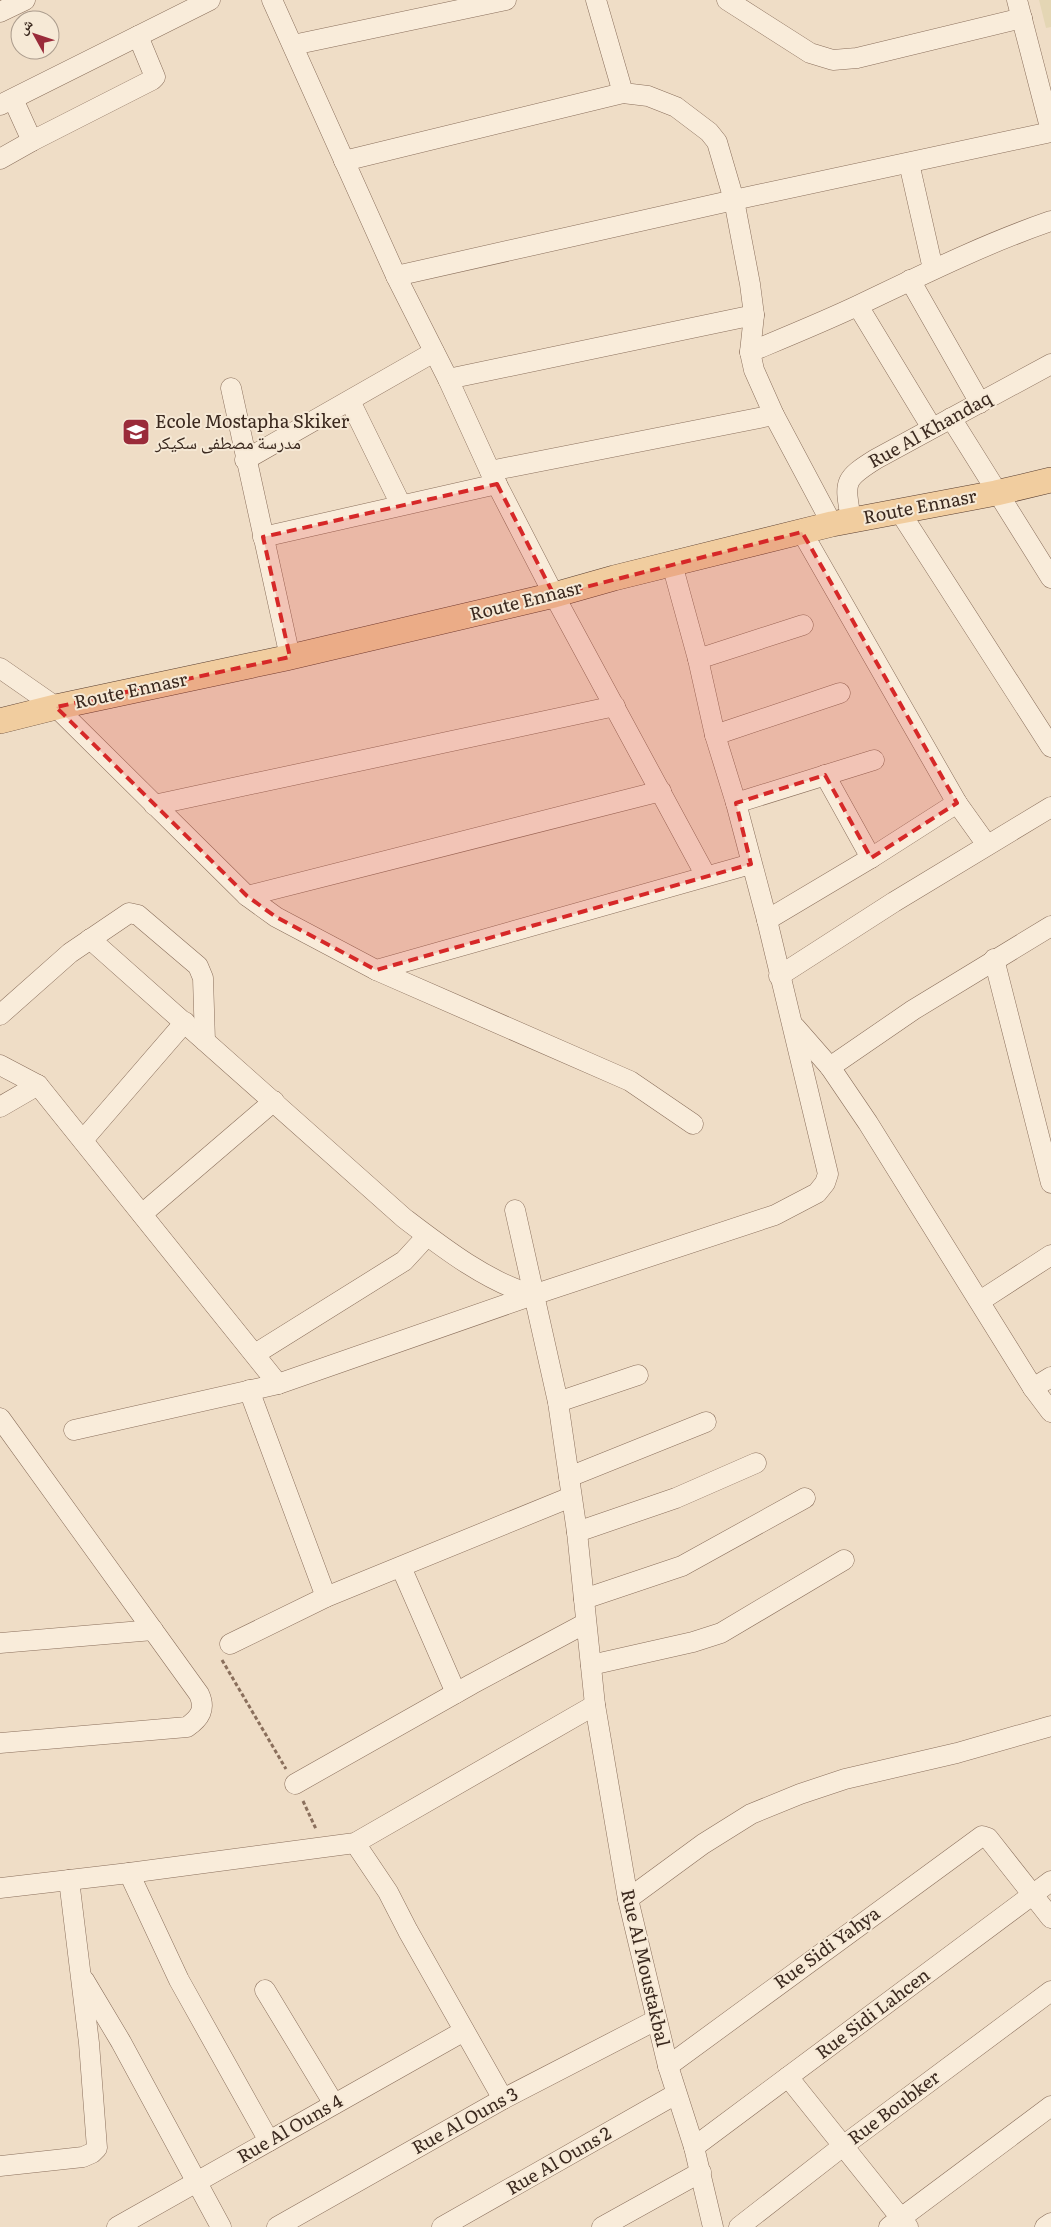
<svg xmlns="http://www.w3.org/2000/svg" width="1051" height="2227" viewBox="0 0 1051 2227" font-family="Literata,'Noto Naskh Arabic',serif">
	<rect width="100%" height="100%" fill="#efddc6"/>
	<!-- farmland -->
	<path fill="#e4d6b4" d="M1039 0H1051V27L1046 28Z"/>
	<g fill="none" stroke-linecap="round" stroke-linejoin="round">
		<defs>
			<g id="minor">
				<path d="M272 0 396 276 448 379 490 471 554 595 706 876"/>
				<path d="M596 0 623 93 648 96 676 107 709 132 717 142 734 200 750 284 754 315 750 352 754 370 774 415 832 524"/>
				<path d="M727 0 810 53 833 60 857 58 1022 18"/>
				<path d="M1017 0 1051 131"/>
				<path d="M0 12 25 0"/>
				<path d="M293 45 506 0"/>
				<path d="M13 99 32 141 152 80 155 77 138 36"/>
				<path d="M0 105 210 0"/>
				<path d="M0 159 32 141"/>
				<path d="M344 161 623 93"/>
				<path d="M909 163 933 269"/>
				<path d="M396 276 734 200 1051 132"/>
				<path d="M910 280 980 403"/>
				<path d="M858 306 932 428"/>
				<path d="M750 352C786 337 823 322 859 305 922 275 984 244 1051 221"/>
				<path d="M448 379 754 315"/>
				<path d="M231 388 290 657"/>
				<path d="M350 401 401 505"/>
				<path d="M951 418 1051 578"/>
				<path d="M245 460 434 352"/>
				<path d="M490 471 774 415"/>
				<path d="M900 512 1051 747"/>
				<path d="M851 520C845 482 842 480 876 459L1051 364"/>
				<path d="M802 532 957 803 987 845"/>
				<path d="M263 537 497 484"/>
				<path d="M698 659 803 625"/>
				<path d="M0 668 56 707 247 896 276 917 376 970 751 864"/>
				<path d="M715 735 840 693"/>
				<path d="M825 775 871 858"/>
				<path d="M736 803 874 760"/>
				<path d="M154 805 615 706"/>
				<path d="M247 896 661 791"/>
				<path d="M767 920 871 858 957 803"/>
				<path d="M90 939 404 1218C442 1247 487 1282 533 1295"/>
				<path d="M994 959 1051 1183"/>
				<path d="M376 970 630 1081 693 1124"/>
				<path d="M779 976 894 902 1051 807"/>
				<path d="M0 1015 70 953 129 913 138 915 198 966 203 978 205 1041"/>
				<path d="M795 1027 830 1067 868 1123 1033 1388 1051 1412"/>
				<path d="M0 1065 38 1085 278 1384"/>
				<path d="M830 1067 913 1010 1051 926"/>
				<path d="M0 1107 38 1085"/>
				<path d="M83 1140 185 1022"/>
				<path d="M515 1210 558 1402 577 1532 595 1705 628 1899 668 2066 694 2147 713 2227"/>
				<path d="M142 1214 274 1101"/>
				<path d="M980 1301 1051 1255"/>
				<path d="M255 1354 404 1261 427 1236"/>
				<path d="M1033 1388 1051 1377"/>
				<path d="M249 1390 326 1597"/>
				<path d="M558 1402 638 1375"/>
				<path d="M0 1418 199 1694C206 1709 200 1718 187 1727L0 1743"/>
				<path d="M74 1430 278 1384 533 1295 775 1215 817 1193 825 1183 828 1174 767 920 736 803 715 735 698 659 672 564"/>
				<path d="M569 1477 706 1422"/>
				<path d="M577 1532 676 1498 756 1463"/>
				<path d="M401 1567 456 1693"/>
				<path d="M584 1599 682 1566 805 1498"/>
				<path d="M0 1643 153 1630"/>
				<path d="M230 1644 326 1597 571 1497"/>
				<path d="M591 1665 693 1642 721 1633 844 1560"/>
				<path d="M295 1784 472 1684 586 1623"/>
				<path d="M355 1843 388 1892 408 1931 503 2099"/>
				<path d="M129 1873 179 1980 269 2141"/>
				<path d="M0 1888 129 1873 355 1843 595 1705"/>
				<path d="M628 1899 703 1844 751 1814 800 1794 845 1779 957 1753 1051 1726"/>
				<path d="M84 1980 121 2042 221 2227"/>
				<path d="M265 1990 334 2104"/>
				<path d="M668 2066 982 1836 988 1838 1051 1918"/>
				<path d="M788 2077 908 2227"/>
				<path d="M694 2147 1051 1881"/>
				<path d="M0 2166 83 2157 92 2153 97 2148 89 2043 69 1880"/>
				<path d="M117 2227 464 2031"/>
				<path d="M277 2227 503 2099 656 2020"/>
				<path d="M442 2227 676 2094"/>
				<path d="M602 2227 701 2172"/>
				<path d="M739 2227 843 2146 1051 1991"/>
				<path d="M889 2227 1051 2106"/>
				<path d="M1045 2227 1051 2223"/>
			</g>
			<path id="major" d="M0 721 56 707 286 658 554 595 614 578 832 524 996 493 1051 480"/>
		</defs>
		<!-- minor casing -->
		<use href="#minor" stroke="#8a6f5c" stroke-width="21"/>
		<!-- major casing -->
		<use href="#major" stroke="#583d30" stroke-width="26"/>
		<!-- path -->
		<g stroke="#8a6f5c" stroke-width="3" stroke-dasharray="4 2.5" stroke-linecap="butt">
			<path d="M222 1660 286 1769"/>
			<path d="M303 1801 316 1829"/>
		</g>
		<!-- minor -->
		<use href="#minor" stroke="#f9ecda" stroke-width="20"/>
		<!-- major -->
		<use href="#major" stroke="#f1cd9f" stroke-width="25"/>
	</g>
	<!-- marked area -->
	<path fill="#d62828" fill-opacity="0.2" stroke="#d62828" stroke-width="4" stroke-dasharray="10 6" stroke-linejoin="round" d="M497 484 554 595 802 532 957 803 871 858 825 775 736 803 751 864 376 970 276 917 247 896 56 707 290 657 263 537Z"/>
	<!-- icons -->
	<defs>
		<symbol id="school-square" viewBox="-11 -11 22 22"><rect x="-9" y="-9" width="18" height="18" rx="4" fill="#9a2b3a" stroke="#f6e9d6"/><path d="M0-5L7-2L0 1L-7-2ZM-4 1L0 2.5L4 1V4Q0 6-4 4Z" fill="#fff"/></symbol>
	</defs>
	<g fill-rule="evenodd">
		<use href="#school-square" x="120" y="416" width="32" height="32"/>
	</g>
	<g text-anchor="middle" stroke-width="4" stroke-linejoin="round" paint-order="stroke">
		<!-- poi labels -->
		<g font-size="18" fill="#3b291f" stroke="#f6e9d6" text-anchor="start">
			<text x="155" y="428">Ecole Mostapha Skiker<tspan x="155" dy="21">مدرسة مصطفى سكيكر</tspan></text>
		</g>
		<!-- street labels -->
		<g font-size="18" fill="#3b291f" stroke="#f6e9d6">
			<text transform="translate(930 430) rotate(-29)" y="6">Rue Al Khandaq</text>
			<text transform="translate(920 507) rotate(-11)" y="6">Route Ennasr</text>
			<text transform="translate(526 601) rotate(-14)" y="6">Route Ennasr</text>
			<text transform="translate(131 691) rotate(-12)" y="6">Route Ennasr</text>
			<text transform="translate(827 1948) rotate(-36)" y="6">Rue Sidi Yahya</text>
			<text transform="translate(645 1968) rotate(77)" y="6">Rue Al Moustakbal</text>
			<text transform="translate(873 2014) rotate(-37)" y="6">Rue Sidi Lahcen</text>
			<text transform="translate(894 2108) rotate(-37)" y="6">Rue Boubker</text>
			<text transform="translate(465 2121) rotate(-29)" y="6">Rue Al Ouns 3</text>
			<text transform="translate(290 2129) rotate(-30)" y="6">Rue Al Ouns 4</text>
			<text transform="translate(559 2161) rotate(-30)" y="6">Rue Al Ouns 2</text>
		</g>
	</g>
	<!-- north arrow -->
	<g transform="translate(35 35) rotate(310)"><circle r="24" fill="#f6e9d6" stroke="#ab9c8d"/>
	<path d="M0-4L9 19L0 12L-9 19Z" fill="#9a2b3a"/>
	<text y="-8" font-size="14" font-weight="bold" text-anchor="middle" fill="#3b291f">ش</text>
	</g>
</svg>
